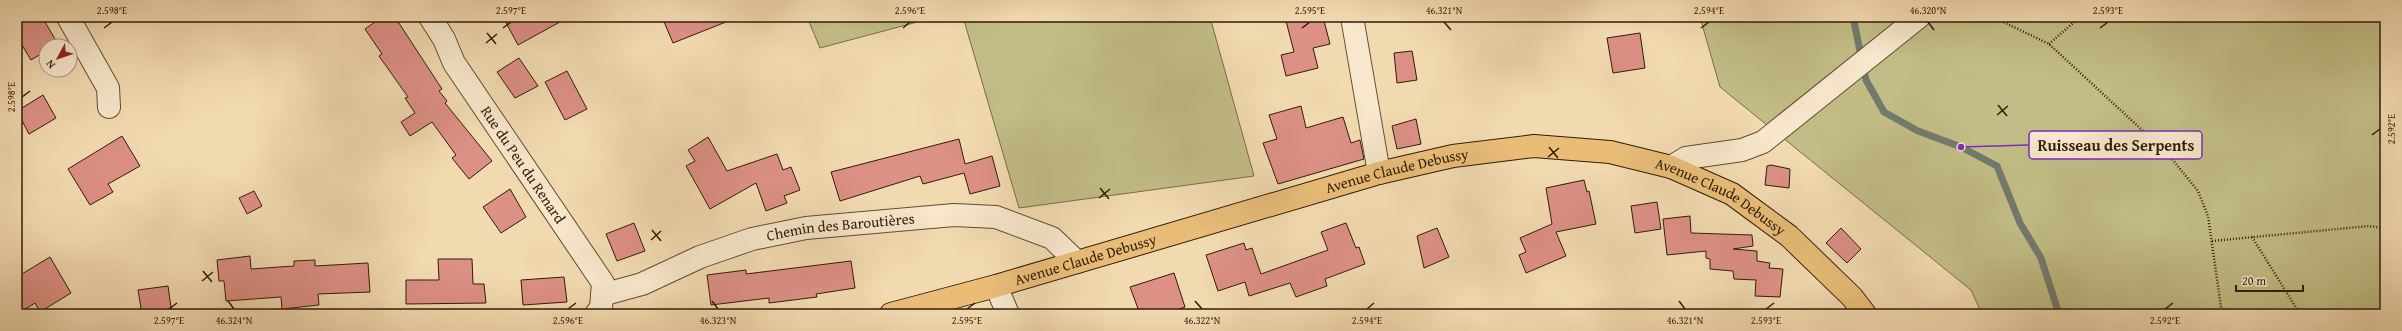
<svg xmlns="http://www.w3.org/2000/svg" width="2402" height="331" viewBox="0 0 2402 331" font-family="'Gentium Book Plus',serif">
	<rect width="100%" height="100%" fill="#f2dab0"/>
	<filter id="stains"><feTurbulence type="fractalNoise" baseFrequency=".005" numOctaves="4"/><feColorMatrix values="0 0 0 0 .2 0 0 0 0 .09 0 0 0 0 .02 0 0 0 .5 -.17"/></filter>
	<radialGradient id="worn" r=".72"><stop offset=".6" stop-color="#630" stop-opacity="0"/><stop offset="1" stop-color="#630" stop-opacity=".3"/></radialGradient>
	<!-- green -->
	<g fill="#c2bd86" stroke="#7a6c47">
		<path d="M807 17H936L820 48Z"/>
		<path d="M963 17H1210L1254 176 1019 208Z"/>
		<path d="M1700 17H2385V314H1982L1971 290 1720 87Z"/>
	</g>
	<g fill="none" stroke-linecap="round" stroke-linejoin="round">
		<!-- stream -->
		<path stroke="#717b6d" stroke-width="7" d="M1853 17 1866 80 1884 112 1918 131 1961 147 1997 166 2020 223 2041 258 2059 314"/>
	</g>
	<!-- building -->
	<g fill="#dd9086" stroke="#311c08">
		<path d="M17 17H42L58 44 46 46V51L31 60 17 37Z"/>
		<path d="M382 17H395L442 89 439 91 447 101 445 103 492 161 469 179 452 158 456 155 432 122 410 136 401 122 415 113 405 98 408 97 379 56 382 54 365 29Z"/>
		<path d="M503 17H569L518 45Z"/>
		<path d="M662 17H736V18L673 43Z"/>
		<path d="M1285 17H1323L1330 44 1313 48 1318 68 1286 76 1281 55 1294 52Z"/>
		<path d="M1640 33 1645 68 1613 73 1607 38Z"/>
		<path d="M1412 51 1417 80 1397 83 1394 53Z"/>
		<path d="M519 58 538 86 515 98 497 72Z"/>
		<path d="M567 71 587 109 565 120 545 82Z"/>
		<path d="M43 95 56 118 29 134 17 111Z"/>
		<path d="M1301 106 1306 128 1343 117 1351 143 1360 140 1364 159 1278 184 1263 143 1277 139 1269 115Z"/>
		<path d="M1416 119 1421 144 1397 149 1392 126Z"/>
		<path d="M122 136 140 166 108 184 113 192 90 205 68 169Z"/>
		<path d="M708 137 727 171 777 154 783 170 791 167 800 190 784 196 787 203 766 211 756 183 710 209 686 166 695 161 688 150Z"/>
		<path d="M959 139 965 164 992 156 1000 186 970 194 964 173 923 184 920 176 840 201 831 172Z"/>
		<path d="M1771 165 1790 169 1789 188 1765 185 1767 166Z"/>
		<path d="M1584 180 1587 192 1589 191 1596 224 1556 232 1566 256 1526 273 1519 255 1526 252 1520 238 1552 224 1546 188Z"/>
		<path d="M510 189 526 217 501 233 483 207Z"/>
		<path d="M254 191 262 206 247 214 239 198Z"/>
		<path d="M1657 202 1661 229 1635 233 1631 206Z"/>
		<path d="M1690 216 1691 233 1752 235 1753 246 1733 249 1757 251V261L1770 263 1769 268 1783 269 1780 297 1755 296 1756 280 1734 279 1733 271 1710 269V259L1706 258V251L1667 255 1663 219Z"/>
		<path d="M634 223 645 251 617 261 606 234Z"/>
		<path d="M1346 223 1356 248 1359 247 1365 264 1325 279 1327 286 1296 297 1290 283 1249 296 1245 282 1218 291 1206 255 1244 243 1246 250 1252 248 1261 274 1328 250 1321 232Z"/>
		<path d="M1437 228 1449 257 1424 268 1417 236Z"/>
		<path d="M1841 228 1861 249 1847 263 1826 243Z"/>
		<path d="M250 256 251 269 294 266V261L315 260V266L368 263 370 292 318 294 319 305 282 309 281 297 226 301 224 281H219L217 260Z"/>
		<path d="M50 257 71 293 40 312 35 303 17 314V277Z"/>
		<path d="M438 259H472L473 284H484L486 303 406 304V280H439Z"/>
		<path d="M851 261 855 288 816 294 817 297 769 303V298L711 305 707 275 746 270V274Z"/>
		<path d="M1174 273 1185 307 1165 314H1140L1130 287Z"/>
		<path d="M564 277 567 302 523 305 521 280Z"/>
		<path d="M168 286 172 314H142L138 290Z"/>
	</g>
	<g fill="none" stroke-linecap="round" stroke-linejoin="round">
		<defs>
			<g id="minor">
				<path d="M68 17 108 88 109 107"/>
				<path id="s1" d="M430 17 444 39 454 63 603 283 601 308 596 314"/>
				<path d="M1352 17 1379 173"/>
				<path d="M1671 167 1686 158 1742 150 1763 142 1919 17"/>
				<path d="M996 286 1008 314"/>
				<path id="s2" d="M602 295 642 284 700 257 752 239 806 228 954 215 996 217 1052 238 1077 262"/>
			</g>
			<g id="major">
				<path id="s3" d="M891 314 996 286 1379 173 1453 156 1534 146 1610 152 1671 167 1732 194 1789 236 1852 297 1865 314"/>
			</g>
		</defs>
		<!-- minor casing -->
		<use href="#minor" stroke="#614c32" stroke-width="24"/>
		<!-- major casing -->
		<use href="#major" stroke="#311c08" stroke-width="24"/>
		<!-- path -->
		<g stroke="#311c08" stroke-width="2.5" stroke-dasharray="1 2" stroke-linecap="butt">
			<path d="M1993 17 2049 44 2168 154 2198 191 2208 216 2222 314"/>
			<path d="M2049 44 2080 17"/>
			<path d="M2252 237 2300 314"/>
			<path d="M2212 241 2369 226 2385 228"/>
		</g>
		<!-- minor -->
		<use href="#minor" stroke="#f7e7cc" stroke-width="22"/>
		<!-- major -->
		<use href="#major" stroke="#e9bd78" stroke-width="22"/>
	</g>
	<!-- ticks -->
	<path fill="none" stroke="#311c08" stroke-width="1.5" d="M1444 22 1451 30M1928 22 1934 30M104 28 112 22M503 28 511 22M903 28 910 22M1302 28 1310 22M1701 28 1709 22M2100 28 2108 22M487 33 496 44M486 43 497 34M22 97 30 91M1998 105 2007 116M1997 115 2008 106M2372 135 2380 129M1549 147 1558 158M1548 157 1559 148M1100 188 1109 199M1099 198 1110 189M652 230 661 241M651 240 661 231M203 271 212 282M202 281 213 272M228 301 234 309M712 301 718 309M1195 301 1202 309M1679 301 1685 309M169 309 177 303M568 309 576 303M967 309 975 303M1367 309 1374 303M1766 309 1774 303M2165 309 2173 303"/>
	<g text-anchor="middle" stroke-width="3.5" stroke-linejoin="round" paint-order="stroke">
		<!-- street labels -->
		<g font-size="15" fill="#311c08" stroke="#f7e7cc">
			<text dy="5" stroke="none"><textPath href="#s1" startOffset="175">Rue du Peu du Renard</textPath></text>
			<text dy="5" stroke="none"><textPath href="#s3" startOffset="526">Avenue Claude Debussy</textPath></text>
			<text dy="5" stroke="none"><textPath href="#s3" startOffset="862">Avenue Claude Debussy</textPath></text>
			<text dy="5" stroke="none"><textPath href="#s2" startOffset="250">Chemin des Baroutières</textPath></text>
			<text dy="5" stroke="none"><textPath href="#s3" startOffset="202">Avenue Claude Debussy</textPath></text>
		</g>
	</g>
	<!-- callouts -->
	<path fill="none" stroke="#7b2cbf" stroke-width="1.5" d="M1961 147L2029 145"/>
	<circle fill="#7b2cbf" stroke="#f7e7cc" stroke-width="1.5" cx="1961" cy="147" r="4"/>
	<rect fill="#f7e7cc" stroke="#7b2cbf" stroke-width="1.5" x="2029" y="131" width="173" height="28" rx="4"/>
	<g font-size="16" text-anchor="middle" font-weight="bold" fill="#311c08">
		<text x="2116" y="151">Ruisseau des Serpents</text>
	</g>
	<!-- margin -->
	<rect width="2402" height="331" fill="none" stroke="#f2dab0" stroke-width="44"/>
	<!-- north arrow -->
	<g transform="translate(58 58) rotate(230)"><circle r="19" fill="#f7e7cc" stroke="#a8967e"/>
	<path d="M0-3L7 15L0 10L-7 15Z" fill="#8f2418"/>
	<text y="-6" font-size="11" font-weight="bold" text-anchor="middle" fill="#311c08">N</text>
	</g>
	<!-- scale -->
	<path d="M2236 285v6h67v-6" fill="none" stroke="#311c08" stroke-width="2"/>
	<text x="2242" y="285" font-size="12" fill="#311c08" stroke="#f7e7cc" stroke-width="3" paint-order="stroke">20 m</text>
	<rect x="22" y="22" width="2358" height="287" fill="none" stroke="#311c08" stroke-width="1.5"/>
	<g font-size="10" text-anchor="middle" fill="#311c08">
		<text x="112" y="14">2.598°E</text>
		<text x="511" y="14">2.597°E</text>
		<text x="910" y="14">2.596°E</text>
		<text x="1310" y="14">2.595°E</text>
		<text x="1444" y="14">46.321°N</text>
		<text x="1709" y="14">2.594°E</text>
		<text x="1928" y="14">46.320°N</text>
		<text x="2108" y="14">2.593°E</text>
		<text transform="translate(11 97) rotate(-90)" y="4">2.598°E</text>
		<text transform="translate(2391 129) rotate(-90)" y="4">2.592°E</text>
		<text x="169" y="324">2.597°E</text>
		<text x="234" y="324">46.324°N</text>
		<text x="568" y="324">2.596°E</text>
		<text x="718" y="324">46.323°N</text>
		<text x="967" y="324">2.595°E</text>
		<text x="1202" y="324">46.322°N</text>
		<text x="1367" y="324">2.594°E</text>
		<text x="1685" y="324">46.321°N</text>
		<text x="1766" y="324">2.593°E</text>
		<text x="2165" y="324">2.592°E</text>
	</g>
	<rect width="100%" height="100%" filter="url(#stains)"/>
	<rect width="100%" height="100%" fill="url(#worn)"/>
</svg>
